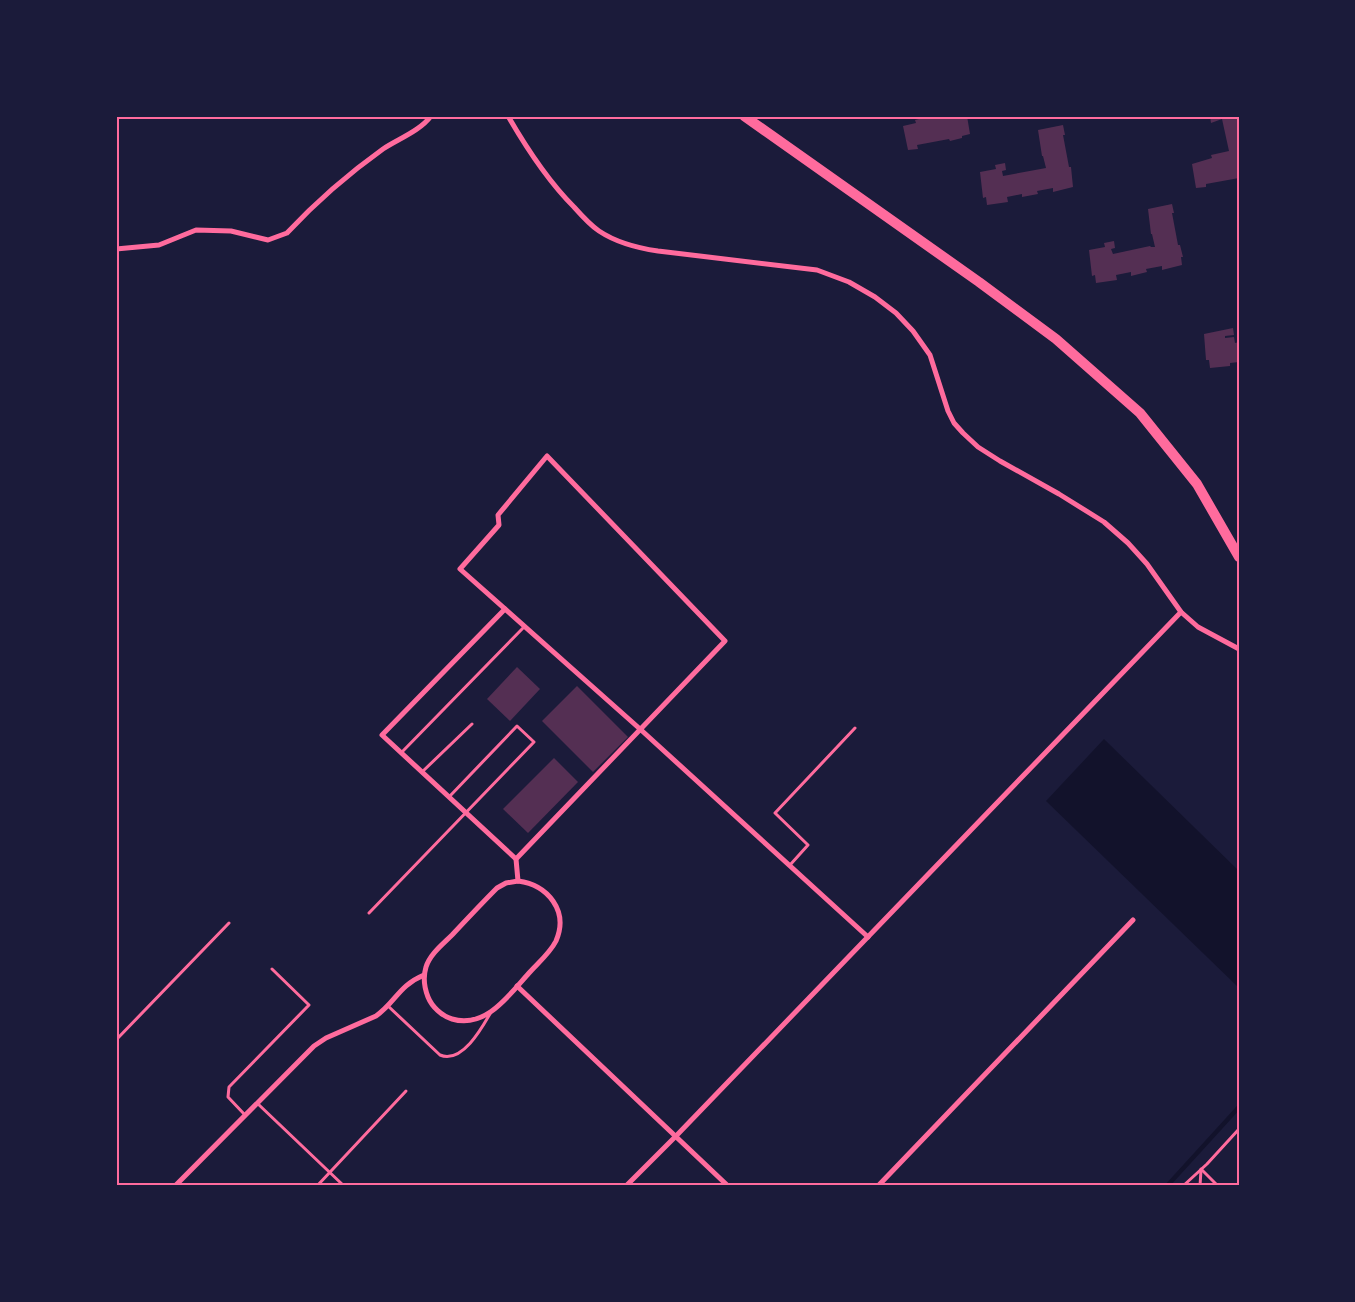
<svg xmlns="http://www.w3.org/2000/svg" width="1355" height="1302" viewBox="0 0 1355 1302" font-family="'Noto Sans',sans-serif">
	<rect width="100%" height="100%" fill="#1b1b3a"/>
	<!-- water -->
	<path fill="#12122b" d="M1104 739 1239 871V988L1046 801Z"/>
	<g fill="none" stroke-linecap="round" stroke-linejoin="round">
		<!-- stream -->
		<path stroke="#12122b" stroke-width="4.5" d="M1167 1186 1239 1107"/>
	</g>
	<!-- building -->
	<g fill="#542f53">
		<path d="M922 116H967L970 134 962 136V138L950 141 949 139 917 145 918 149 908 150 903 126 916 123 915 120 923 118Z"/>
		<path d="M1210 116H1239V178L1206 184V187L1196 188 1192 164 1212 158 1211 155 1229 151 1222 119 1211 123Z"/>
		<path d="M1063 125 1065 135H1063L1069 167H1071L1073 187 1053 192V188L1037 191 1038 194 1022 197V194L1007 197 1008 202 987 205 986 197 983 198 980 172 996 169 995 165 1005 163 1006 170 1002 171 1003 176 1046 168 1043 156H1042L1038 130Z"/>
		<path d="M1172 204 1174 213H1172L1178 245H1180L1183 257H1181L1182 265 1162 270V266L1146 269 1147 272 1131 276V272L1116 275 1117 280 1096 283 1095 275 1092 276 1089 250 1105 247 1104 243 1114 241 1115 248 1111 249 1113 254 1150 246 1151 247H1155L1152 234H1151L1148 209Z"/>
		<path d="M1233 328 1234 335 1225 336V338L1234 337 1235 343 1239 342V362L1230 363V366L1210 368 1209 360H1206L1204 334Z"/>
		<path d="M517 667 540 689 510 721 487 699Z"/>
		<path d="M577 686 628 737 593 772 542 721Z"/>
		<path d="M554 758 578 782 528 833 503 809Z"/>
	</g>
	<g fill="none" stroke-linecap="round" stroke-linejoin="round">
		<!-- service -->
		<g stroke="#ff6b9d" stroke-width="3">
			<path d="M401 753 524 627"/>
			<path d="M422 772 472 724"/>
			<path d="M790 865 808 845 775 813 855 728"/>
			<path d="M369 913 534 742 517 726 449 797"/>
			<path d="M388 1006 440 1055C462 1064 482 1028 491 1012"/>
			<path d="M116 1040 229 923"/>
			<path d="M257 1103 344 1186"/>
			<path d="M245 1115 228 1097 229 1087 309 1005 272 969"/>
			<path d="M1201 1169 1218 1186"/>
			<path d="M317 1186 406 1091"/>
			<path d="M1183 1186 1207 1164 1239 1129"/>
			<path d="M1200 1186 1201 1170"/>
		</g>
		<!-- minor -->
		<g stroke="#ff6b9d" stroke-width="5">
			<path d="M508 116C527 149 547 180 574 207 582 216 590 225 599 231 617 243 637 248 658 251L817 270 849 282 875 297 896 313 913 331 930 355 948 411 954 423 963 433 978 447 1000 461 1059 494 1104 522 1128 543 1147 564 1181 612 1198 627 1239 649"/>
			<path d="M116 249 159 245 196 230 231 231 268 240 287 233C316 202 348 174 383 149 398 139 420 131 431 116"/>
			<path d="M505 609 382 735 516 859"/>
			<path d="M518 881 516 859 725 641 547 456 498 515 499 525 460 569 640 729 868 937"/>
			<path d="M518 881C548 885 569 911 556 941 550 953 538 963 529 973 509 995 486 1029 452 1019 442 1016 432 1007 428 997 424 987 423 977 426 967 430 954 443 944 452 935 467 919 482 903 497 888L506 883Z"/>
			<path d="M517 986 728 1186"/>
			<path d="M175 1186 314 1046 326 1038 376 1016C396 1002 398 986 424 975"/>
			<path d="M626 1186 677 1135 1181 612"/>
			<path d="M878 1186 1133 920"/>
		</g>
		<!-- trunk -->
		<path stroke="#ff6b9d" stroke-width="10" d="M744 116 979 282 1056 339 1140 413 1197 484 1239 557"/>
	</g>
	<!-- border -->
	<rect width="1355" height="1302" fill="none" stroke="#1b1b3a" stroke-width="235"/>
	<rect x="118" y="118" width="1120" height="1066" fill="none" stroke="#ff6b9d" stroke-width="2"/>
</svg>
